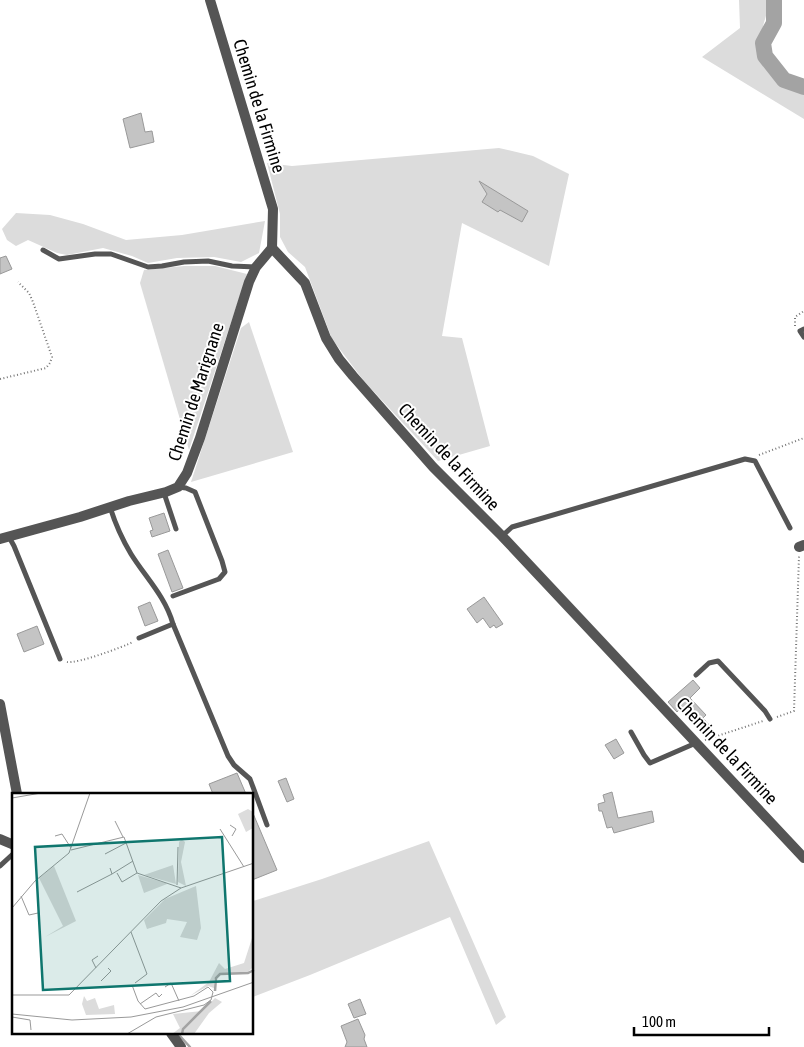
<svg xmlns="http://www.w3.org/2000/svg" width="804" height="1047" viewBox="0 0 804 1047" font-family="'Asap Condensed',sans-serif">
	<rect width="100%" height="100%" fill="#fff"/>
	<!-- green -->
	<g fill="#dcdcdc">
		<path d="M739 0H771C767 13 761 29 760 43 758 62 785 90 804 93V119L702 57 740 28Z"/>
		<path d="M499 148 533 156 569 174 549 266 462 223 442 336 462 338 490 446 438 461 364 381 332 339 305 267 288 252 280 237V214L267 163 292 166Z"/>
		<path d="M16 213 50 215 83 224 126 240 182 235 265 221 259 253 241 262 214 257 177 258 148 263 132 256 103 248 67 255 57 253 28 240 16 246 7 240 2 229Z"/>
		<path d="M184 266H215L247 274 189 450 140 283 144 270Z"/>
		<path d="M249 322 293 452 191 482 241 328Z"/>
		<path d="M429 841 506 1017 496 1025 450 917 310 975 253 997V901L322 879Z"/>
	</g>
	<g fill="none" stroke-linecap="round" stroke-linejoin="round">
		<!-- stream -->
		<path stroke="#a3a3a3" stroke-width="2.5" d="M180 1036 190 1047"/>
		<!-- river -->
		<path stroke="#a3a3a3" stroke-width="16" d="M774 0V23L763 43 765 56 784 80 804 87"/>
	</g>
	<!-- building -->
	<g fill="#c4c4c4" stroke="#999">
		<path d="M141 113 145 132 152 131 154 142 130 148 123 119Z"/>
		<path d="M479 181 528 211 522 222 500 210 498 212 482 202 487 194Z"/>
		<path d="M6 256 12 269 0 274V258Z"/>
		<path d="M164 513 170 531 152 537 150 531 153 530 149 518Z"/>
		<path d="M168 550 183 588 172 592 158 554Z"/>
		<path d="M484 597 503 624 496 628 494 625 490 628 483 618 477 623 467 609Z"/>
		<path d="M150 602 158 621 145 626 138 607Z"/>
		<path d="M37 626 44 644 24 652 17 634Z"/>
		<path d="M693 680 700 688 690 698 706 715 703 718 710 726 703 732 681 708 677 712 668 702Z"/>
		<path d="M616 739 624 753 614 759 605 745Z"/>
		<path d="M237 773 246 794H213L209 784Z"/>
		<path d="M286 778 294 799 287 802 278 781Z"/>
		<path d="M612 792 618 818 652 811 654 822 614 833 612 827 607 828 602 811H599L598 804 605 802 603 795Z"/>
		<path d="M252 811 277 870 252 880Z"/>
		<path d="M360 999 366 1014 354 1018 348 1004Z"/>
		<path d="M358 1019 365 1035 364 1039 367 1047H345L347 1042 341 1026Z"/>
	</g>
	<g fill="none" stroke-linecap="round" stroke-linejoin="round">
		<!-- path -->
		<g stroke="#777" stroke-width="2" stroke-dasharray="1 2.5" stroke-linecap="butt">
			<path d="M795 326V317L804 311"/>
			<path d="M0 379 46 368 50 363 52 357 33 302 29 293 18 282"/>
			<path d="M759 455 804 438"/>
			<path d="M67 662C77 664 123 647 133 642"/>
			<path d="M777 717 794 711 799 556"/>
			<path d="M705 740 763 721"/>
		</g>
		<!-- service -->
		<g stroke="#555" stroke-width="5">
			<path d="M43 250 59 259 95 254H111L148 267 162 266 184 262 208 261 232 266 256 267"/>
			<path d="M804 329 800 331 804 337"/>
			<path d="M164 493 176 529"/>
			<path d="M110 507C115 523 122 539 131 554 146 578 165 596 173 624L139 638"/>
			<path d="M502 536 512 527 745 459 755 461 790 528"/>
			<path d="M9 537 14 546 60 659"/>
			<path d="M173 596 219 579 225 572 222 561 195 492 186 488 178 487"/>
			<path d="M173 624 228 756 234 765 250 779 267 825"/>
			<path d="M696 675 709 663 718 661 765 711 770 719"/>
			<path d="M631 732 644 755 650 763 696 743"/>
			<path d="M0 866 14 853"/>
		</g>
		<!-- minor -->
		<g stroke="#555" stroke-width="10">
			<path d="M210 0 273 209 272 248 305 283 326 338 339 359 353 376 433 467 502 536 804 858"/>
			<path d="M0 539 80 517 129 501 166 492 178 487 187 473 200 438 249 282 256 267 272 248"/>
			<path d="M799 547 804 545"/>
			<path d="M0 704 17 794"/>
			<path d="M0 839 14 845"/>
			<path d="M171 1033 181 1047"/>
		</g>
	</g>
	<g text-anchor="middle" stroke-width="4" stroke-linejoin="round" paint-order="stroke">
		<!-- street labels -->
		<g font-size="18" fill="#000" stroke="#fff">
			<text transform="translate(259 106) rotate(73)" y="6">Chemin de la Firmine</text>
			<text transform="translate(196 392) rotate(-72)" y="6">Chemin de Marignane</text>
			<text transform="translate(449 457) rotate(47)" y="6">Chemin de la Firmine</text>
			<text transform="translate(727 751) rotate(47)" y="6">Chemin de la Firmine</text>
		</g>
	</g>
	<!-- overview -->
	<g transform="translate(12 793)">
		<rect width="241" height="241" fill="#fff"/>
		<path d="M236 16 241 19V35L234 39 226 21ZM170 46 173 49 169 69 174 93 166 89 167 49ZM161 72 164 91 132 82ZM42 73 64 128 33 144 51 133 27 85ZM126 82 154 90 155 91 132 100ZM184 93 189 135 185 147 168 144 175 129 155 126 154 130 135 136 132 127 153 106ZM241 142V174L236 179 207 181 202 187V195L196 193 178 203 197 189 207 170 213 176 232 170ZM72 203 75 208 83 205 87 216 102 212 103 221 74 222 70 211ZM203 205 210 209 197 220 182 241H160L168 235 161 221 190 218Z" fill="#dcdcdc"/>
		<path fill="none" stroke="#a3a3a3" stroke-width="2.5" d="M203 198 204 185 208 181 236 180 242 177M170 241 171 236 199 208"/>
		<path fill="none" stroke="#999" stroke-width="1" d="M0 5 29 0M103 28 111 44M218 32 224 36 220 43M208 36 232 74M43 43 50 41 59 55M59 57 112 44 125 80 169 95M93 61 114 50M98 75 100 81 121 68M105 80 110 89 125 80M165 92 166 54M65 99 100 81M9 103 17 122 26 120M0 115 23 88 57 60 78 0M119 139 135 181 123 190M84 175 80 167 86 163M89 188 99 178 96 175M153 194 159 190 167 208M0 202H57L149 108 169 95 242 70M128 211 144 200 147 204 150 201M0 221 60 227 119 224 171 214 242 189M0 224 18 227 19 237M115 241 144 224 192 212 199 207 201 199 196 194 182 203 133 216 126 208 120 192"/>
		<path fill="#0f766e" fill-opacity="0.15" stroke="#0f766e" stroke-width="2.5" d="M210 44 218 188 31 197 23 54Z"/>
		<rect width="241" height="241" fill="none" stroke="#000" stroke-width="2.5"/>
	</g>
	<!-- scale -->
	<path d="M634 1027v8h135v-8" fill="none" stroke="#000000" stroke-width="2.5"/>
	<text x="642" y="1027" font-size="15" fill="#000000" stroke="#ffffff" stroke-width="4" paint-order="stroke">100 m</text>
</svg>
